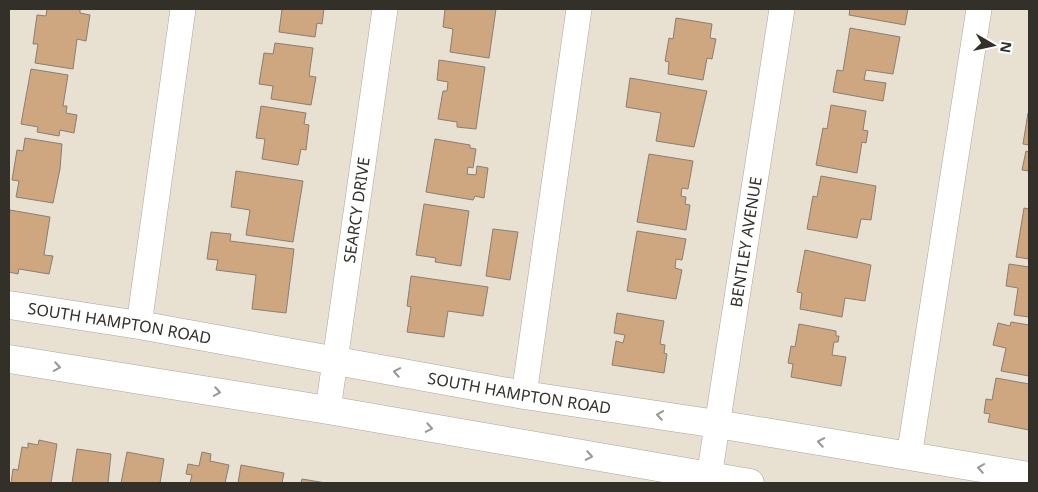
<svg xmlns="http://www.w3.org/2000/svg" width="1038" height="492" viewBox="0 0 1038 492" font-family="'Noto Sans',sans-serif">
	<rect width="100%" height="100%" fill="#e8e1d2"/>
	<!-- building -->
	<g fill="#cea680" stroke="#8a7e73">
		<path d="M47 9H80V13L90 15 86 41 77 39 73 69 35 63 38 44H33L37 15 46 16Z"/>
		<path d="M279 9H324L322 24 317 23 315 37 279 32 282 9Z"/>
		<path d="M445 9H496L489 58 450 52 453 29 443 27Z"/>
		<path d="M850 9H908L905 25 849 15Z"/>
		<path d="M676 18 712 24 710 38 716 39 712 59 707 58 703 80 668 74 669 62 665 61 669 38 673 39Z"/>
		<path d="M850 28 900 37 893 74 866 70 864 80 886 83 883 101 833 92 837 70 843 71Z"/>
		<path d="M275 43 313 48 309 76 316 77 311 105 271 99 273 86 259 84 264 53 273 54Z"/>
		<path d="M439 60 485 67 476 129 457 127V122L438 119 443 91H447L448 82 437 80Z"/>
		<path d="M31 69 68 75 63 106H67L66 113 77 115 74 133 60 130 59 136 37 132 38 127 21 124Z"/>
		<path d="M630 78 707 91 694 147 656 141 661 113 626 107Z"/>
		<path d="M831 105 866 111 863 130 868 131 866 143 862 142 857 173 816 165 823 128 827 129Z"/>
		<path d="M261 106 306 113 304 124 309 125 306 150 301 149 298 165 262 159 265 139 256 138Z"/>
		<path d="M1028 113H1029V145L1023 144Z"/>
		<path d="M25 138 62 144 60 169 53 203 16 197 19 181 12 180 17 150 23 151Z"/>
		<path d="M435 139 470 145V148L476 149 473 168 468 167 467 174 476 175 477 166 488 168 484 198 475 196 473 200 426 192Z"/>
		<path d="M1026 151 1029 152V171L1022 170Z"/>
		<path d="M649 154 693 161 688 189 682 188 681 196 686 197 685 204 690 205 686 230 637 222Z"/>
		<path d="M236 171 303 181 293 242 246 235 250 210 231 207Z"/>
		<path d="M821 176 876 186 871 220 861 219 857 238 807 229 813 196 817 197Z"/>
		<path d="M424 204 469 211 461 266 435 262 436 258 416 255Z"/>
		<path d="M1024 208 1029 209V259L1016 257Z"/>
		<path d="M10 210 50 217 44 255 53 256 49 274 19 269 18 274 9 272V219Z"/>
		<path d="M493 229 518 232 510 280 486 276Z"/>
		<path d="M637 231 686 239 682 260 676 259 675 268 682 270 676 299 627 291Z"/>
		<path d="M211 232 231 234 230 241 294 249 286 313 252 309 256 275 216 270 218 260 207 259Z"/>
		<path d="M805 250 871 265 865 301 845 298 842 317 800 309 802 293 797 292Z"/>
		<path d="M1009 264 1029 267V317L1014 315 1018 288 1006 286Z"/>
		<path d="M411 276 488 287 483 316 448 311 444 337 407 332 411 307 407 306Z"/>
		<path d="M617 313 664 321 660 344 665 345 664 353 667 354 664 373 612 365 616 341 623 343 625 335 614 333Z"/>
		<path d="M1011 322 1029 325V376L1001 371 1006 348 993 345 998 323 1010 326Z"/>
		<path d="M799 324 836 331V336H839L838 342H834L832 355 846 357 841 386 791 377 793 364 788 363 791 346 795 347Z"/>
		<path d="M996 378 1029 384V430L988 422 990 414 984 413 986 399 992 400Z"/>
		<path d="M39 440 57 444 51 483H11L13 469 18 470 22 447 28 448V443L38 445Z"/>
		<path d="M77 449 111 454 108 483H72Z"/>
		<path d="M127 452 164 459 160 483H121Z"/>
		<path d="M202 452 211 454 210 461 229 465 225 483H190L192 475 186 474 188 464 199 466Z"/>
		<path d="M241 465 284 473 282 483H238Z"/>
		<path d="M302 479 326 483H301Z"/>
	</g>
	<g fill="none" stroke-linecap="round" stroke-linejoin="round">
		<defs>
			<g id="minor">
				<path d="M139 325 183 9"/>
				<path d="M524 395 579 9"/>
				<path id="s1" d="M328 410 385 9"/>
				<path d="M909 457 979 9"/>
				<path id="s2" d="M709 477 782 9"/>
			</g>
			<g id="major">
				<path id="s3" d="M9 305 139 325 524 395 717 424 1029 476"/>
				<path d="M9 359 328 410 750 483"/>
			</g>
		</defs>
		<!-- minor casing -->
		<use href="#minor" stroke="#aca496" stroke-width="26"/>
		<!-- major casing -->
		<use href="#major" stroke="#aca496" stroke-width="29"/>
		<!-- minor -->
		<use href="#minor" stroke="#fff" stroke-width="25"/>
		<!-- major -->
		<use href="#major" stroke="#fff" stroke-width="28"/>
	</g>
	<!-- one-way arrows -->
	<defs><path id="oneway-chevron" d="M-2-3.5L2.5 0L-2 3.5" fill="none" stroke-width="1.6" stroke-linecap="round" stroke-linejoin="round" transform="scale(1.25)"/></defs>
	<g stroke="#999894">
		<use href="#oneway-chevron" transform="translate(57 367) rotate(9)"/>
		<use href="#oneway-chevron" transform="translate(397 372) rotate(-170)"/>
		<use href="#oneway-chevron" transform="translate(217 392) rotate(9)"/>
		<use href="#oneway-chevron" transform="translate(660 415) rotate(-171)"/>
		<use href="#oneway-chevron" transform="translate(429 428) rotate(10)"/>
		<use href="#oneway-chevron" transform="translate(821 442) rotate(-170)"/>
		<use href="#oneway-chevron" transform="translate(589 456) rotate(10)"/>
		<use href="#oneway-chevron" transform="translate(981 468) rotate(-171)"/>
	</g>
	<g text-anchor="middle" stroke-width="4" stroke-linejoin="round" paint-order="stroke">
		<!-- street labels -->
		<g font-size="16" fill="#33302a" stroke="#fff">
			<text dy="6" stroke="none"><textPath href="#s1" startOffset="202">SEARCY DRIVE</textPath></text>
			<text dy="6" stroke="none"><textPath href="#s2" startOffset="238">BENTLEY AVENUE</textPath></text>
			<text dy="6" stroke="none"><textPath href="#s3" startOffset="112">SOUTH HAMPTON ROAD</textPath></text>
			<text dy="6" stroke="none"><textPath href="#s3" startOffset="518">SOUTH HAMPTON ROAD</textPath></text>
		</g>
	</g>
	<!-- border -->
	<rect width="1038" height="492" fill="none" stroke="#33302a" stroke-width="20"/>
	<!-- north arrow -->
	<g transform="translate(993 45) rotate(99)" stroke="#ffffff" stroke-width="4" paint-order="stroke">
	<path d="M0-4L9 19L0 12L-9 19Z" fill="#33302a"/>
	<text y="-8" font-size="14" font-weight="bold" text-anchor="middle" fill="#33302a">N</text>
	</g>
</svg>
